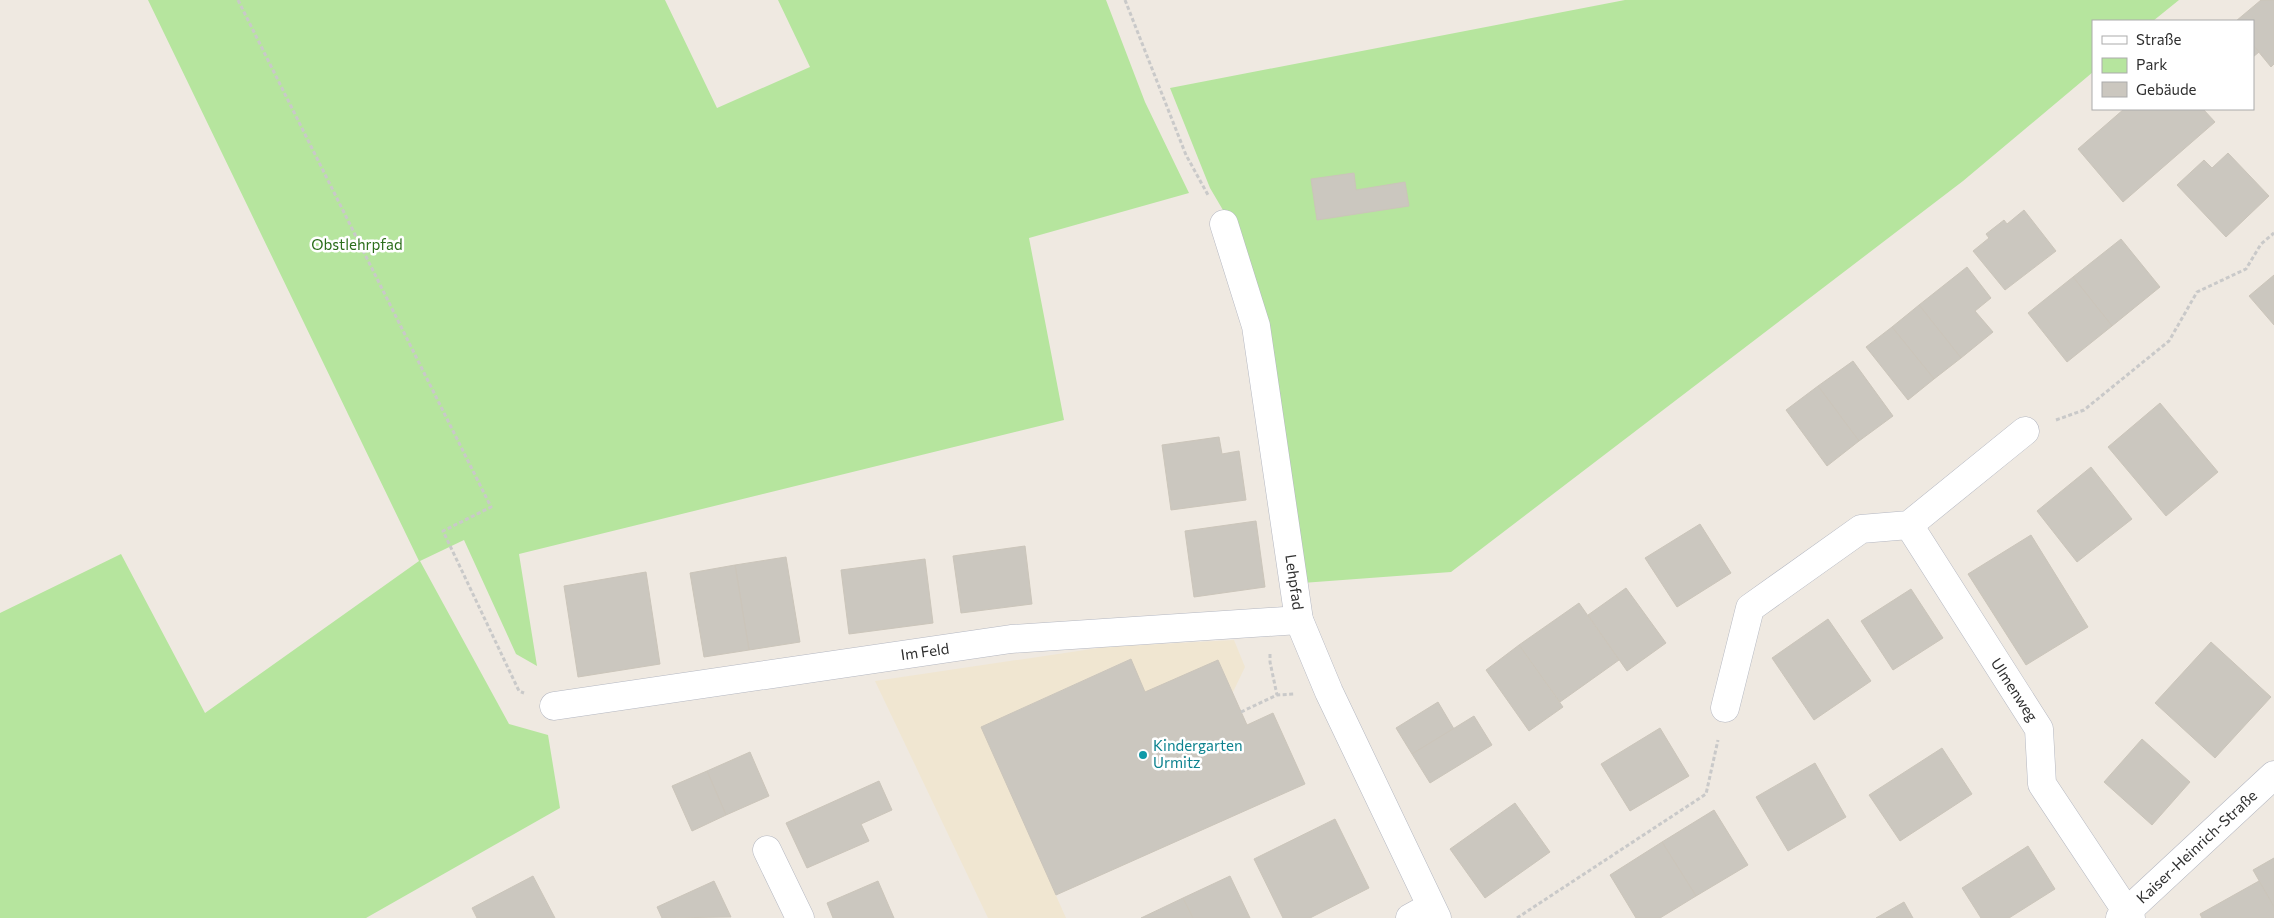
<svg xmlns="http://www.w3.org/2000/svg" width="2274" height="918" viewBox="0 0 2274 918" font-family="Commissioner,sans-serif">
	<rect width="100%" height="100%" fill="#efe9e1"/>
	<!-- education -->
	<path fill="#f0e6d1" d="M1234 640 1245 667 1233 692 1218 660 1145 692 1130 659 981 727 1066 918H988L875 681 1105 647Z"/>
	<!-- green -->
	<g fill="#b6e59e">
		<path d="M148 0H665L717 108 810 67 778 0H1106L1145 102 1189 193 1029 238 1064 420 519 554 537 666 516 654 464 540 420 561 509 724 548 735 560 808 366 918H0V613L121 554 205 713 419 561Z"/>
		<path d="M1625 0H2179L2153 21H2093V72L1963 181 1451 572 1302 583 1237 234 1210 188 1170 88Z"/>
	</g>
	<!-- building -->
	<g fill="#cbc7bf" stroke="#cbc5ba">
		<path d="M2261 0H2274V64L2271 67 2253 45V21H2236Z"/>
		<path d="M2253 45 2259 52 2253 57Z"/>
		<path d="M2124 109H2203L2215 122 2123 202 2078 149Z"/>
		<path d="M2228 153 2269 196 2226 237 2177 185 2204 160 2212 168Z"/>
		<path d="M1354 173 1356 190 1405 182 1409 206 1317 220 1311 179Z"/>
		<path d="M2024 210 2056 251 2005 290 1973 251 1989 238 1986 234 2004 220 2007 224Z"/>
		<path d="M2121 239 2160 287 2112 326 2073 277Z"/>
		<path d="M1967 267 1991 298 1975 311 1993 332 1961 358 1919 305Z"/>
		<path d="M2274 275V325L2249 296Z"/>
		<path d="M2073 277 2112 326 2067 362 2028 313Z"/>
		<path d="M1919 305 1961 358 1934 379 1892 327Z"/>
		<path d="M1892 327 1934 379 1908 400 1866 347Z"/>
		<path d="M1853 361 1893 416 1859 441 1818 386Z"/>
		<path d="M1818 386 1859 441 1827 466 1786 410Z"/>
		<path d="M2160 403 2218 472 2166 516 2108 447Z"/>
		<path d="M1219 437 1222 454 1239 451 1246 500 1171 510 1162 445Z"/>
		<path d="M2091 467 2132 519 2077 562 2037 511Z"/>
		<path d="M1256 521 1265 587 1194 597 1185 531Z"/>
		<path d="M1700 524 1731 573 1677 607 1645 558Z"/>
		<path d="M2031 535 2088 627 2026 665 1968 574Z"/>
		<path d="M1025 546 1032 604 961 613 953 556Z"/>
		<path d="M786 557 800 642 749 650 735 565Z"/>
		<path d="M925 559 933 623 849 634 841 570Z"/>
		<path d="M735 565 749 650 704 657 690 573Z"/>
		<path d="M646 572 660 664 578 677 564 586Z"/>
		<path d="M1626 588 1666 643 1627 671 1588 615Z"/>
		<path d="M1911 589 1943 638 1893 670 1861 621Z"/>
		<path d="M1579 603 1619 660 1560 702 1519 645Z"/>
		<path d="M1828 619 1871 681 1814 720 1772 658Z"/>
		<path d="M2211 642 2271 697 2215 758 2155 703Z"/>
		<path d="M1519 645 1563 707 1529 731 1486 670Z"/>
		<path d="M1131 659 1145 692 1218 660 1247 725 1273 713 1305 784 1056 895 981 727Z"/>
		<path d="M1438 702 1454 729 1412 754 1396 728Z"/>
		<path d="M1474 716 1492 745 1430 783 1412 754Z"/>
		<path d="M1660 728 1689 776 1630 811 1601 764Z"/>
		<path d="M2142 739 2190 782 2152 825 2104 782Z"/>
		<path d="M1942 748 1972 794 1900 841 1869 795Z"/>
		<path d="M750 752 769 796 726 815 707 771Z"/>
		<path d="M1815 763 1846 817 1788 851 1756 797Z"/>
		<path d="M707 771 726 815 692 831 672 786Z"/>
		<path d="M879 781 892 810 861 824 869 841 807 868 786 823Z"/>
		<path d="M1515 803 1550 852 1485 898 1450 849Z"/>
		<path d="M1714 810 1748 865 1696 896 1662 842Z"/>
		<path d="M1335 819 1369 888 1310 918H1283L1254 859Z"/>
		<path d="M1662 842 1696 896 1660 918H1636L1610 875Z"/>
		<path d="M2028 846 2055 889 2009 918H1981L1962 888Z"/>
		<path d="M2274 858V907L2253 870Z"/>
		<path d="M533 876 555 918H477L472 908Z"/>
		<path d="M1230 876 1250 918H1193L1183 898Z"/>
		<path d="M714 881 731 917 662 918 657 907Z"/>
		<path d="M878 881 894 918H833L827 903Z"/>
		<path d="M2259 881 2274 907V918H2202L2200 914Z"/>
		<path d="M1183 898 1193 918H1141Z"/>
		<path d="M1904 902 1913 918H1876Z"/>
	</g>
	<g fill="none" stroke-linecap="round" stroke-linejoin="round">
		<defs>
			<g id="street">
				<path d="M1224 224 1256 326 1299 620 1329 692 1437 918"/>
				<path d="M1909 525 2039 729 2042 784 2131 918"/>
				<path d="M554 706 1011 639 1299 620"/>
				<path d="M1725 708 1750 608 1861 529 1909 525 2025 431"/>
				<path d="M767 850 800 918"/>
				<path d="M1410 918 1430 907"/>
				<path d="M2120 918 2274 775"/>
			</g>
		</defs>
		<!-- street casing -->
		<use href="#street" stroke="#b4b7c1" stroke-width="29"/>
		<!-- path -->
		<g stroke="#c9c9c9" stroke-width="3" stroke-dasharray="4 2.5" stroke-linecap="butt">
			<path d="M238 0 491 507 443 531 519 691 524 693"/>
			<path d="M1125 0 1186 155 1208 195"/>
			<path d="M2056 420 2084 410 2169 341 2197 292 2246 269 2261 244 2274 233"/>
			<path d="M1270 654V662L1277 695"/>
			<path d="M1241 712 1277 695 1294 694"/>
			<path d="M1517 918 1706 794 1718 740"/>
		</g>
		<!-- street -->
		<use href="#street" stroke="#fff" stroke-width="28"/>
	</g>
	<!-- markers -->
	<circle fill="#0f9aa8" stroke="#fff" stroke-width="2" cx="1143" cy="755" r="5"/>
	<g text-anchor="middle" stroke-width="5" stroke-linejoin="round" paint-order="stroke">
		<!-- park labels -->
		<g font-size="15" fill="#2c6e1b" stroke="#fff">
			<text x="357" y="250">Obstlehrpfad</text>
		</g>
		<!-- street labels -->
		<g font-size="15" fill="#2e2e2e" stroke="#fff">
			<text transform="translate(1294 582) rotate(82)" y="5">Lehpfad</text>
			<text transform="translate(925 652) rotate(-8)" y="5">Im Feld</text>
			<text transform="translate(2014 690) rotate(57)" y="5">Ulmenweg</text>
			<text transform="translate(2197 847) rotate(-43)" y="5">Kaiser-Heinrich-Straße</text>
		</g>
		<!-- culture labels -->
		<g font-size="15" fill="#0d838f" stroke="#fff" text-anchor="start">
			<text x="1153" y="751">Kindergarten<tspan x="1153" dy="17">Urmitz</tspan></text>
		</g>
	</g>
	<!-- legend -->
	<rect x="2092" y="20" width="162" height="90" fill="#ffffff" stroke="#ababab"/>
	<rect x="2102" y="36" width="25" height="8" fill="#ffffff" stroke="#ababab"/>
	<text x="2136" y="45" font-size="15" fill="#2e2e2e">Straße</text>
	<rect x="2102" y="58" width="25" height="15" fill="#b6e59e" stroke="#ababab"/>
	<text x="2136" y="70" font-size="15" fill="#2e2e2e">Park</text>
	<rect x="2102" y="82" width="25" height="15" fill="#cbc7bf" stroke="#ababab"/>
	<text x="2136" y="95" font-size="15" fill="#2e2e2e">Gebäude</text>
</svg>
